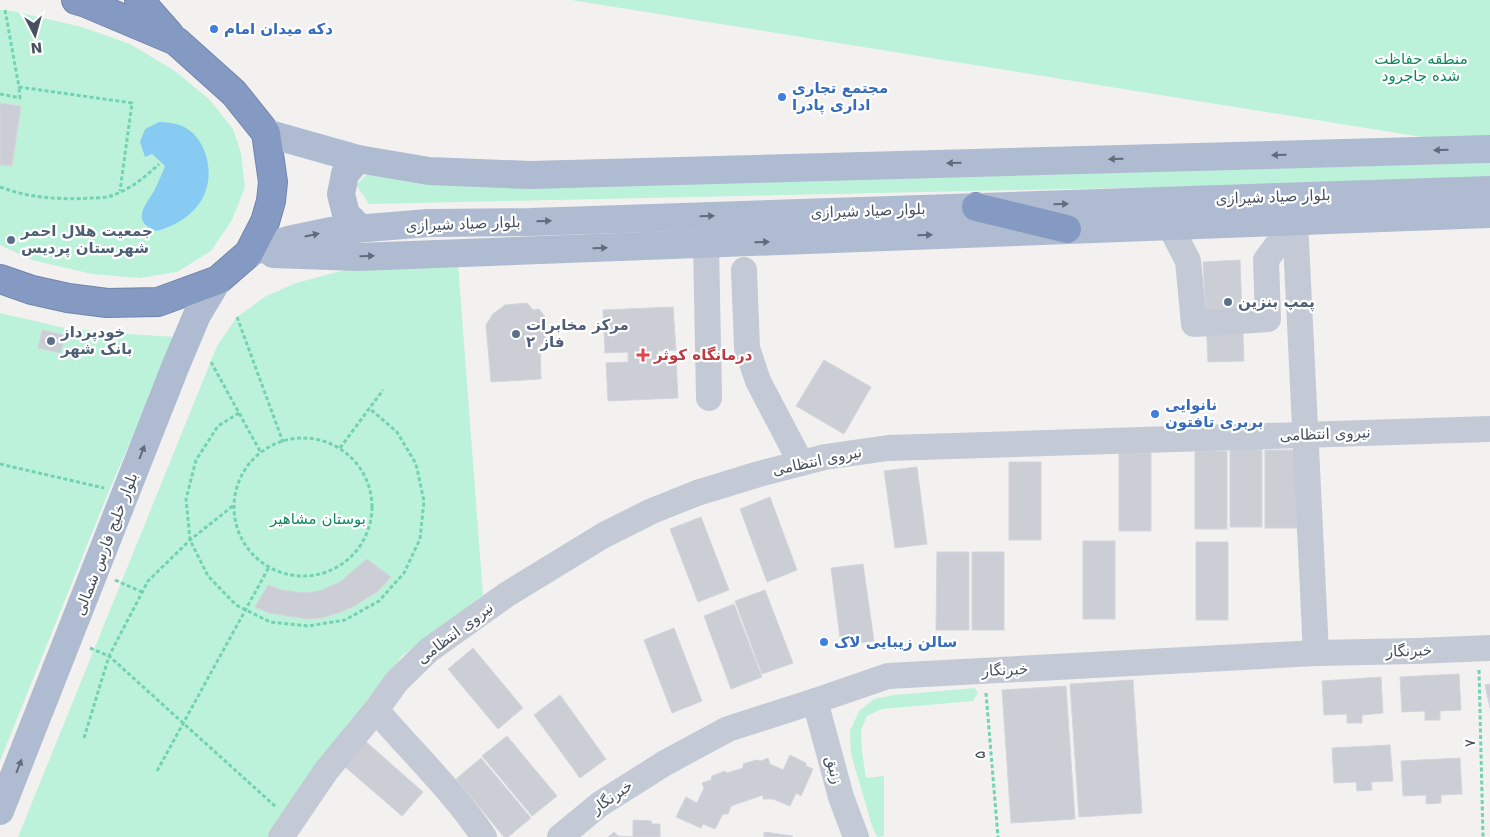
<svg xmlns="http://www.w3.org/2000/svg" width="1490" height="837" viewBox="0 0 1490 837" font-family="'DejaVu Sans','Noto Naskh Arabic',sans-serif">
	<rect width="100%" height="100%" fill="#f3f1f0"/>
	<!-- green -->
	<g fill="#bdf2da">
		<path d="M571 0H1490V148Z"/>
		<path d="M0 10 12 11 82 27 130 44 175 71 210 100 233 129 241 153 245 187 232 220 211 251 177 272 140 278 92 274 32 260 0 245V165L12 166 21 106 0 103Z"/>
		<path d="M1490 163V180L369 204 356 185 373 168 535 187Z"/>
		<path d="M458 263 483 595 402 656 332 744 270 837H18L217 346 237 317 266 296 296 283 352 268Z"/>
		<path d="M0 313 65 328 128 334 176 337 111 486 0 761Z"/>
		<path d="M975 688 978 693 973 701 882 709 867 716 861 730 862 751 866 778 884 776V836L877 837 872 826 851 754 850 731 859 711 874 699 894 695Z"/>
	</g>
	<!-- water -->
	<path fill="#87cbf2" d="M159 122C167 122 174 123 182 126 204 135 214 168 206 190 199 212 178 225 157 231 131 222 144 207 154 191 158 183 162 174 165 166L152 154 145 157 140 142 145 129Z"/>
	<!-- building -->
	<g fill="#ccced6" stroke="#d4d5dc">
		<path d="M0 103 21 106 12 166 0 165Z"/>
		<path d="M1240 260 1244 361 1208 362 1203 262Z"/>
		<path d="M527 303 533 310 539 309 545 317V343L540 344 541 379 491 382 486 325 493 314 505 305Z"/>
		<path d="M673 307 676 350 658 351V359L676 358 678 398 608 401 606 363 628 362V352L605 353 603 310Z"/>
		<path d="M42 330 64 335 61 353 38 348Z"/>
		<path d="M824 360 871 387 844 434 796 406Z"/>
		<rect x="1230" y="449" width="32" height="78"/>
		<rect x="1265" y="450" width="32" height="78"/>
		<rect x="1195" y="451" width="32" height="78"/>
		<rect x="1119" y="453" width="32" height="78"/>
		<rect x="1009" y="462" width="32" height="78"/>
		<path d="M917 467 927 544 895 548 884 471Z"/>
		<path d="M770 497 797 570 767 582 740 509Z"/>
		<path d="M701 517 729 590 698 602 670 529Z"/>
		<rect x="1083" y="541" width="32" height="78"/>
		<rect x="1196" y="542" width="32" height="78"/>
		<path d="M937 552H969V630H936Z"/>
		<rect x="972" y="552" width="32" height="78"/>
		<path d="M367 559 391 577 377 592 354 606 341 612 322 618 307 619 269 613 255 607 268 585 282 590 306 593 319 591 340 582Z"/>
		<path d="M863 564 874 641 841 645 831 568Z"/>
		<path d="M765 590 793 663 762 674 735 601Z"/>
		<path d="M734 604 762 677 731 689 704 616Z"/>
		<path d="M674 628 702 701 672 713 644 640Z"/>
		<path d="M473 648 523 708 498 729 448 669Z"/>
		<path d="M1459 674 1461 710 1440 711V720H1425V711L1402 712 1400 677Z"/>
		<path d="M1381 677 1383 713 1362 715V723H1347V714L1324 715 1322 681Z"/>
		<path d="M1133 680 1142 813 1079 817 1070 684Z"/>
		<path d="M1490 684V708L1485 685Z"/>
		<path d="M1066 686 1075 819 1011 823 1002 690Z"/>
		<path d="M560 695 606 759 580 778 534 715Z"/>
		<path d="M507 736 557 796 532 816 482 756Z"/>
		<path d="M364 740 423 792 402 816 343 765Z"/>
		<path d="M1390 745 1393 781 1371 782 1372 790 1357 791 1356 782 1334 783 1332 748Z"/>
		<path d="M790 755 806 763V766L813 769 801 796 796 793 790 806 773 799H763V795L731 806 728 814H723L715 829 703 824 701 828 676 817 686 797 697 803 704 788 702 783 711 780 712 776 725 771 727 773 743 768V764L756 760 761 761 768 758 770 764 783 770Z"/>
		<path d="M481 758 531 818 508 837H504L456 779Z"/>
		<path d="M1460 758 1462 794 1441 795V803L1426 804V795L1403 796 1401 761Z"/>
		<path d="M633 820 651 821 652 824H660V837H608L614 832 618 836 633 837Z"/>
		<path d="M764 832 793 836 792 837H764Z"/>
	</g>
	<g fill="none" stroke-linecap="round" stroke-linejoin="round">
		<defs>
			<g id="highway">
				<path d="M139 0 169 34"/>
				<path d="M976 207 1067 229"/>
				<path d="M0 279 32 290 68 298 107 303 158 302 218 280 249 253 265 222 271 201 273 182 266 133 234 93 176 41 86 3 76 0"/>
			</g>
		</defs>
		<!-- highway casing -->
		<use href="#highway" stroke="#7084ae" stroke-width="30"/>
		<!-- path -->
		<g stroke="#72d3b2" stroke-width="3" stroke-dasharray="4 2.5" stroke-linecap="butt">
			<path d="M5 10 19 87 132 103 120 191"/>
			<path d="M0 94 20 98 19 87"/>
			<path d="M0 187C29 198 61 200 92 198 96 198 102 198 107 197 127 192 144 178 159 164"/>
			<path d="M237 317 283 442"/>
			<path d="M211 362 261 453"/>
			<path d="M239 413 218 426 196 460 186 499 190 540 208 576 236 605 270 622 308 626 345 620 379 601 404 573 420 539 424 501 416 464 397 432 369 408"/>
			<circle cx="303" cy="507" r="69"/>
			<path d="M340 448 383 390"/>
			<path d="M0 464 104 488"/>
			<path d="M115 580 142 592"/>
			<path d="M90 648 109 656 276 807"/>
			<path d="M1479 670 1483 837"/>
			<path d="M986 693 998 837"/>
			<path d="M84 738 109 656 148 581 190 540 234 505"/>
			<path d="M157 771 269 567"/>
		</g>
		<!-- minor -->
		<g stroke="#c3cad6" stroke-width="26">
			<path d="M1295 221 1316 653"/>
			<path d="M1170 226 1188 261 1194 324 1268 319 1266 260 1295 221"/>
			<path d="M706 244 709 398"/>
			<path d="M744 270 747 348 758 381 801 463"/>
			<path d="M815 701 841 797 856 837"/>
			<path d="M376 710C412 752 453 791 484 837"/>
			<path d="M281 837 326 771 376 710 397 681 429 650 506 595 604 535 652 511 697 493 759 474 825 457 888 448 1490 429"/>
			<path d="M560 837 600 804 665 763 728 729 815 701 888 676 1316 653 1416 651 1490 648"/>
		</g>
		<!-- major -->
		<g stroke="#afbbd1" stroke-width="28">
			<path d="M266 133 358 159 429 171 530 175 1490 149"/>
			<path d="M358 159 345 174 341 194 346 214 360 228"/>
			<path d="M249 253 288 240 331 231 428 223 531 222 1490 190"/>
			<path d="M273 254 358 257 1490 214"/>
			<path d="M0 811 176 365 197 315 218 280"/>
		</g>
		<!-- highway -->
		<use href="#highway" stroke="#859ac2" stroke-width="28"/>
	</g>
	<!-- one-way arrows -->
	<defs><path id="oneway-solid" d="M-6-.8H1V-3.2L6.5 0L1 3.2V.8H-6Z" transform="scale(1.25)"/></defs>
	<g fill="#616b7c">
		<use href="#oneway-solid" transform="translate(1441 150) rotate(178)"/>
		<use href="#oneway-solid" transform="translate(1279 155) rotate(178)"/>
		<use href="#oneway-solid" transform="translate(1116 159) rotate(178)"/>
		<use href="#oneway-solid" transform="translate(954 163) rotate(178)"/>
		<use href="#oneway-solid" transform="translate(1061 204) rotate(-2)"/>
		<use href="#oneway-solid" transform="translate(707 216) rotate(-2)"/>
		<use href="#oneway-solid" transform="translate(544 221) rotate(-2)"/>
		<use href="#oneway-solid" transform="translate(312 235) rotate(-12)"/>
		<use href="#oneway-solid" transform="translate(925 235) rotate(-2)"/>
		<use href="#oneway-solid" transform="translate(762 242) rotate(-2)"/>
		<use href="#oneway-solid" transform="translate(600 248) rotate(-2)"/>
		<use href="#oneway-solid" transform="translate(367 256) rotate(-2)"/>
		<use href="#oneway-solid" transform="translate(142 452) rotate(-69)"/>
		<use href="#oneway-solid" transform="translate(19 766) rotate(-69)"/>
	</g>
	<!-- markers -->
	<g fill="#3f7fe0" stroke="#fff" stroke-width="2">
		<circle cx="214" cy="29" r="5"/>
		<circle cx="782" cy="97" r="5"/>
		<circle cx="1155" cy="414" r="5"/>
		<circle cx="824" cy="642" r="5"/>
	</g>
	<g fill="#5c6f8a" stroke="#fff" stroke-width="2">
		<circle cx="11" cy="240" r="5"/>
		<circle cx="1228" cy="302" r="5"/>
		<circle cx="516" cy="334" r="5"/>
		<circle cx="51" cy="341" r="5"/>
	</g>
	<path fill="#e0444e" stroke="#fff" stroke-width="2" d="M640.5 347.5h5v5h5v5h-5v5h-5v-5h-5v-5h5z"/>
	<g text-anchor="middle" stroke-width="4.5" stroke-linejoin="round" paint-order="stroke">
		<!-- shop labels -->
		<g font-size="15" font-weight="bold" fill="#366cbe" stroke="#fff" text-anchor="start">
			<text x="224" y="34">دکه میدان امام</text>
			<text x="792" y="93">مجتمع تجاری<tspan x="792" dy="17">اداری پادرا</tspan></text>
			<text x="1165" y="410">نانوایی<tspan x="1165" dy="17">بربری تافتون</tspan></text>
			<text x="834" y="647">سالن زیبایی لاک</text>
		</g>
		<!-- park labels -->
		<g font-size="15" fill="#11875e" stroke="#fff">
			<text x="1421" y="64">منطقه حفاظت<tspan x="1421" dy="17">شده جاجرود</tspan></text>
			<text x="318" y="524">بوستان مشاهیر</text>
		</g>
		<!-- street labels -->
		<g font-size="15" fill="#47505f" stroke="#fff">
			<text transform="translate(1273 197) rotate(-2)" y="5">بلوار صیاد شیرازی</text>
			<text transform="translate(868 211) rotate(-2)" y="5">بلوار صیاد شیرازی</text>
			<text transform="translate(463 224) rotate(-2)" y="5">بلوار صیاد شیرازی</text>
			<text transform="translate(1325 434) rotate(-2)" y="5">نیروی انتظامی</text>
			<text transform="translate(817 461) rotate(-12)" y="5">نیروی انتظامی</text>
			<text transform="translate(106 544) rotate(-69)" y="5">بلوار خلیج فارس شمالی</text>
			<text transform="translate(455 633) rotate(-37)" y="5">نیروی انتظامی</text>
			<text transform="translate(1409 651) rotate(-2)" y="5">خبرنگار</text>
			<text transform="translate(1005 670) rotate(-3)" y="5">خبرنگار</text>
			<text transform="translate(1470 743) rotate(-91)" y="5">۷</text>
			<text transform="translate(980 755) rotate(-95)" y="5">۵</text>
			<text transform="translate(834 770) rotate(76)" y="5">زنبق</text>
			<text transform="translate(612 797) rotate(-35)" y="5">خبرنگار</text>
		</g>
		<!-- service labels -->
		<g font-size="15" font-weight="bold" fill="#4e5e75" stroke="#fff" text-anchor="start">
			<text x="21" y="236">جمعیت هلال احمر<tspan x="21" dy="17">شهرستان پردیس</tspan></text>
			<text x="1238" y="307">پمپ بنزین</text>
			<text x="526" y="330">مرکز مخابرات<tspan x="526" dy="17">فاز ۲</tspan></text>
			<text x="61" y="337">خودپرداز<tspan x="61" dy="17">بانک شهر</tspan></text>
		</g>
		<!-- health labels -->
		<g font-size="15" font-weight="bold" fill="#be3a42" stroke="#fff" text-anchor="start">
			<text x="654" y="360">درمانگاه کوثر</text>
		</g>
	</g>
	<!-- north arrow -->
	<g transform="translate(35 35) rotate(174)" stroke="#ffffff" stroke-width="4" paint-order="stroke">
	<path d="M0-4L9 19L0 12L-9 19Z" fill="#47505f"/>
	<text y="-8" font-size="14" font-weight="bold" text-anchor="middle" fill="#47505f">N</text>
	</g>
</svg>
